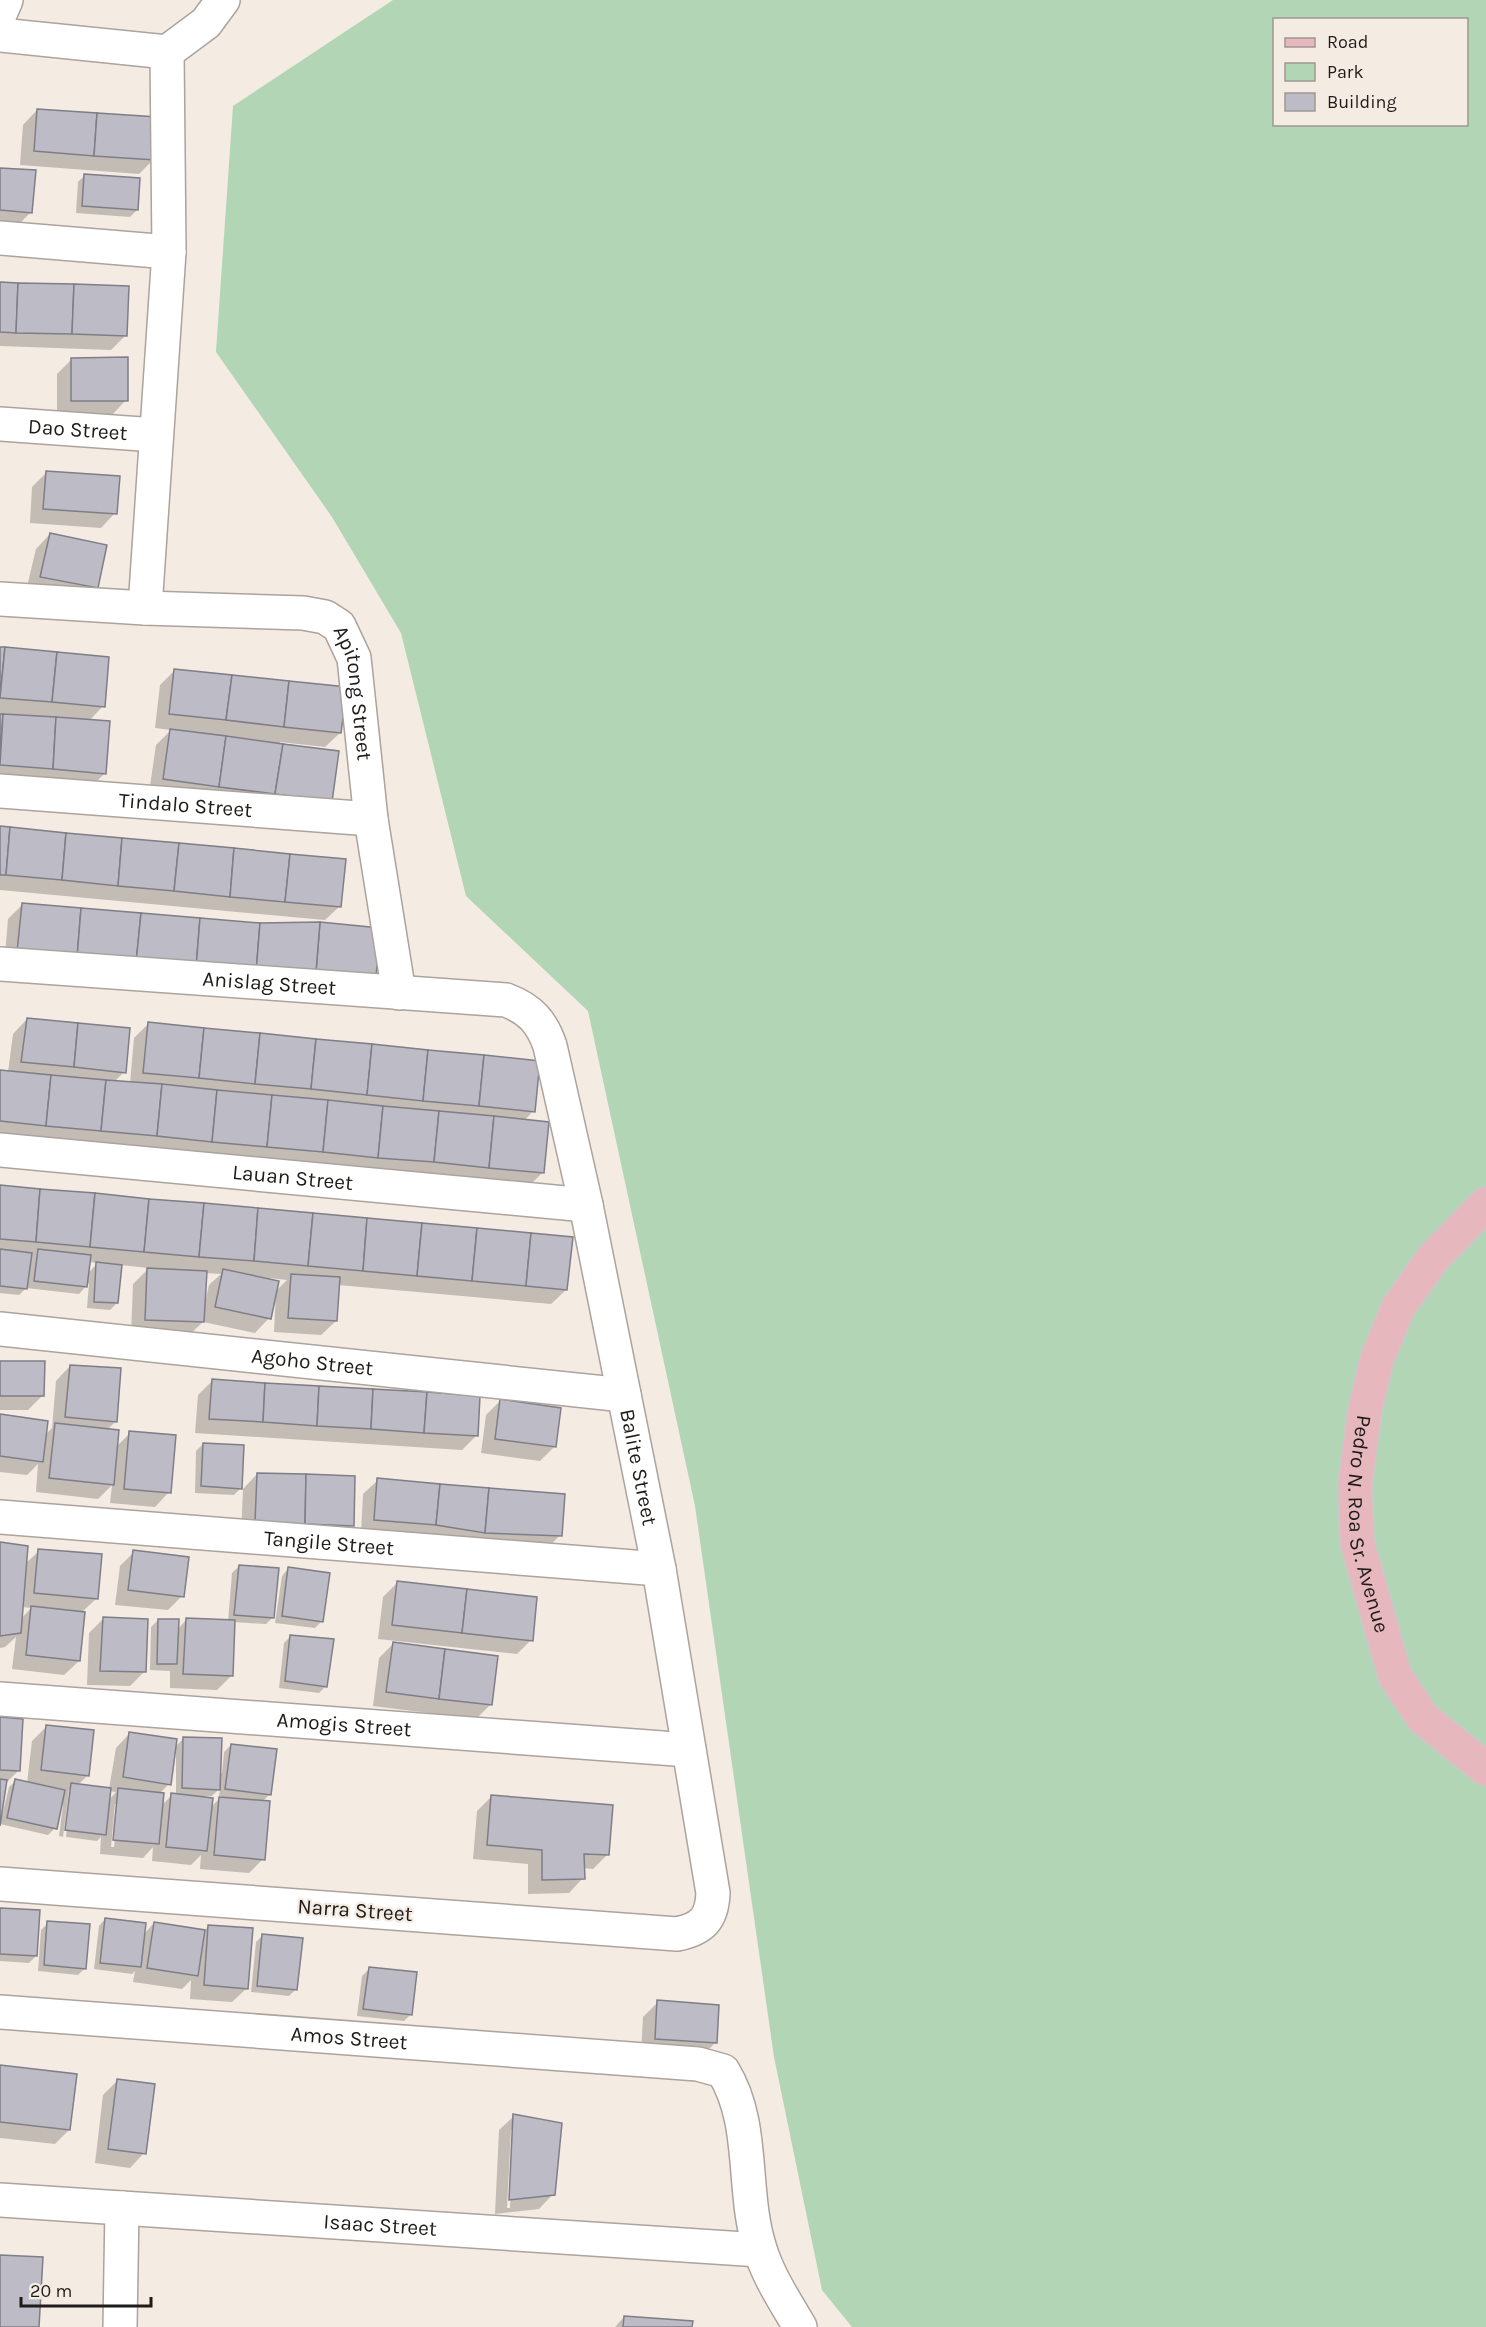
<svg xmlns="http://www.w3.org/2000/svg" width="1486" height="2327" viewBox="0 0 1486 2327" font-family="Karla,sans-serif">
	<rect width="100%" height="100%" fill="#f4ebe3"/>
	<!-- green -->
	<path fill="#b2d5b5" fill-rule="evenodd" d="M393 0H1486V2327H852L822 2290 774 2057 695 1506 588 1011 466 896 401 633 332 517 216 352 233 106ZM1274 20H1466V124H1274Z"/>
	<!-- shadow -->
	<g fill="#0003" fill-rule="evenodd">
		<path d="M37 110 154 159 139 174 20 165 23 125Z"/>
		<path d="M0 169 31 212 16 227 0 226Z"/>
		<path d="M85 175 137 210 130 217 76 213 78 182Z"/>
		<path d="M0 283 126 335 111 350 0 346Z"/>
		<path d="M72 359 126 400 112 415H57V374Z"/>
		<path d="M47 472 115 513 101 528 30 523 32 487Z"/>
		<path d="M50 534 105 546 97 588 82 602 26 591 36 549Z"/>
		<path d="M0 649 103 706 89 721 105 773 90 788 0 780Z"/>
		<path d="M175 670 340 733 325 747 280 742 279 745 331 801 149 793 156 745 171 730 155 728 160 685Z"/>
		<path d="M0 828 340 906 325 920 0 890Z"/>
		<path d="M22 905 260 925 4 966 8 919Z"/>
		<path d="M27 1019 124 1072 114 1082 130 1083 134 1038 149 1023 533 1111 524 1121 543 1172 528 1187 0 1137V1071L8 1072 13 1034Z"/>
		<path d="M0 1187 566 1290 551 1304 338 1285 336 1321 321 1335 274 1332 276 1291 287 1280 270 1278 269 1318 255 1333 203 1322 188 1336 131 1334 133 1284 149 1268 120 1265 117 1303 110 1310 87 1308 89 1283 79 1294 26 1288 19 1295 0 1293ZM89 1262 98 1263 88 1273ZM205 1273 221 1274 209 1285 205 1303Z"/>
		<path d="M0 1362 42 1396 28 1410H0Z"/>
		<path d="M70 1366 116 1421 107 1430 116 1447 130 1433 169 1492 155 1507 110 1503 112 1485 98 1499 36 1492 38 1464 27 1475 0 1472V1416L45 1435 52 1428 56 1381Z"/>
		<path d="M213 1380 477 1435 462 1450 195 1433 198 1395Z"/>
		<path d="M500 1401 554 1447 540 1461 481 1453 486 1415Z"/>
		<path d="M203 1444 241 1488 234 1495 195 1493 196 1451Z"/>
		<path d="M257 1474 352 1525 338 1539 241 1536 243 1489Z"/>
		<path d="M378 1480 560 1535 546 1550 361 1534 363 1494Z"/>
		<path d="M0 1544 25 1564 39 1551 97 1598 81 1613 79 1661 64 1675 12 1669 16 1637 5 1647 0 1648ZM22 1607 31 1608 21 1619Z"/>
		<path d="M134 1552 182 1596 168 1610 115 1605 120 1566Z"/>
		<path d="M239 1566 273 1617 266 1624 233 1622 231 1676 217 1690 170 1688V1671L150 1670 151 1627 158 1620 177 1630 186 1620 228 1622 232 1573Z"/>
		<path d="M288 1569 322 1621 315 1628 275 1623 282 1576Z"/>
		<path d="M398 1582 531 1640 517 1654 378 1639 383 1597Z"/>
		<path d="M103 1619 144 1672 130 1686 87 1685 89 1633Z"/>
		<path d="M291 1636 326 1686 319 1693 279 1688 284 1643Z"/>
		<path d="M393 1644 490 1705 476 1719 373 1706 379 1658Z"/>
		<path d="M0 1719 18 1771 5 1784 0 1815Z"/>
		<path d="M46 1727 88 1775 78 1785 109 1789 116 1748 130 1733 169 1784 159 1794 161 1806 172 1795H176V1746L184 1738 219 1772 222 1773 224 1752 231 1745 270 1794 262 1802 263 1859 249 1873 200 1869 201 1855 191 1865 152 1861 153 1847 143 1858 100 1854 101 1837 97 1841 66 1837 72 1790H69L63 1837 59 1836 63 1805 61 1804 55 1828 48 1835 0 1824 9 1787 16 1781 27 1783 32 1741ZM220 1788 219 1796H222L211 1807 201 1798V1796H212ZM109 1791 116 1792 108 1801ZM115 1804H118L114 1847H111Z"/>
		<path d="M492 1796 607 1855 593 1869 583 1868V1878L569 1893 528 1894V1864L473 1859 477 1811Z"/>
		<path d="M0 1909 36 1956 29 1963 0 1961Z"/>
		<path d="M105 1919 143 1935 154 1923 204 1931 209 1926 247 1988 232 2002 190 1999 191 1980 182 1989 133 1982 135 1971 132 1974 94 1969 99 1926Z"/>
		<path d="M48 1923 85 1968 78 1975 38 1971 41 1930Z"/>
		<path d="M263 1935 296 1989 289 1996 251 1992 256 1942Z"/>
		<path d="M369 1969 411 2014 404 2021 357 2016 362 1976Z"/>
		<path d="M658 2002 715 2043 701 2057 641 2053 643 2017Z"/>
		<path d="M0 2067 69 2130 55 2144 0 2138Z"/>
		<path d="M117 2081 144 2153 130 2168 95 2163 103 2095Z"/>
		<path d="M514 2116 553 2194 539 2209 495 2214 499 2130ZM511 2130H514L510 2208H507Z"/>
		<path d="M624 2317 691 2327H615Z"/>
	</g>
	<!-- building -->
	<g fill="#bdbbc5" stroke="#7f7e87" stroke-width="1.5">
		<path d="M37 109 97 113 94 156 34 151Z"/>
		<path d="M97 113 158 117 155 160 94 156Z"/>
		<path d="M0 168 36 170 32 213 0 210Z"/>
		<path d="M84 174 140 178 138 210 82 206Z"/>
		<path d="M0 282 18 283 16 333 0 332Z"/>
		<path d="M18 283 74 284 72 334 16 333Z"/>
		<path d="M74 284 129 286 127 336 72 334Z"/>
		<path d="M128 357V401H71V358Z"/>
		<path d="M46 471 120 476 117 514 43 509Z"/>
		<path d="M50 533 107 545 98 588 40 577Z"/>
		<path d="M0 647H5L0 698Z"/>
		<path d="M5 647 57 652 52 702 0 698Z"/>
		<path d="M57 652 109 657 105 707 52 702Z"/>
		<path d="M174 669 232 675 226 720 169 714Z"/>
		<path d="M232 675 289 681 284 727 226 720Z"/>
		<path d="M289 681 347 687 341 733 284 727Z"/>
		<path d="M0 714H3L0 757Z"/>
		<path d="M3 714 56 717 53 769 0 765Z"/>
		<path d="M56 717 110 721 106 774 53 769Z"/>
		<path d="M170 729 226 736 219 787 163 779Z"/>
		<path d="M226 736 283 744 275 794 219 787Z"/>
		<path d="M283 744 339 751 332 802 275 794Z"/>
		<path d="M0 826 10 827 6 875H0Z"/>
		<path d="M10 827 66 833 62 880 6 875Z"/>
		<path d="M66 833 122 838 118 886 62 880Z"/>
		<path d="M122 838 179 843 174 891 118 886Z"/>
		<path d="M179 843 234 848 230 897 174 891Z"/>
		<path d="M234 848 290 854 285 902 230 897Z"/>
		<path d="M290 854 346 859 341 907 285 902Z"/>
		<path d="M22 903 81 908 77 958 17 952Z"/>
		<path d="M81 908 141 913 136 963 77 958Z"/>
		<path d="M141 913 200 918 196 968 136 963Z"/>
		<path d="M200 918 260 923 256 973 196 968Z"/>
		<path d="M320 922 380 928 376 977 316 972Z"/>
		<path d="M320 922 316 972 256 973 260 923Z"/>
		<path d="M27 1018 78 1023 74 1067 21 1062Z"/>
		<path d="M148 1022 204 1028 199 1078 143 1073Z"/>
		<path d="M78 1023 130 1028 126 1073 74 1067Z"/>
		<path d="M204 1028 260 1033 255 1084 199 1078Z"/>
		<path d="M260 1033 316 1039 311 1089 255 1084Z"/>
		<path d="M316 1039 372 1044 367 1095 311 1089Z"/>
		<path d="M372 1044 428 1050 423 1101 367 1095Z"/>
		<path d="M428 1050 484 1055 479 1106 423 1101Z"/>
		<path d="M484 1055 540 1061 535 1112 479 1106Z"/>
		<path d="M0 1070 51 1075 46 1126 0 1121Z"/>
		<path d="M51 1075 106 1080 101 1131 46 1126Z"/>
		<path d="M106 1080 162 1084 157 1136 101 1131Z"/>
		<path d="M162 1084 217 1090 212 1142 157 1136Z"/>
		<path d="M217 1090 272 1095 267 1147 212 1142Z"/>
		<path d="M272 1095 328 1100 323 1152 267 1147Z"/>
		<path d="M328 1100 383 1106 378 1158 323 1152Z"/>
		<path d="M383 1106 439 1111 434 1162 378 1158Z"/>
		<path d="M439 1111 494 1116 489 1168 434 1162Z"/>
		<path d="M494 1116 549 1122 544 1173 489 1168Z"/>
		<path d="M0 1185 40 1189 36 1242 0 1239Z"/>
		<path d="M40 1189 95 1193 90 1247 36 1242Z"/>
		<path d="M95 1193 149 1199 144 1252 90 1247Z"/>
		<path d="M149 1199 204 1203 199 1257 144 1252Z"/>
		<path d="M204 1203 258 1208 254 1261 199 1257Z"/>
		<path d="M258 1208 313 1213 308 1266 254 1261Z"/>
		<path d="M313 1213 367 1218 363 1271 308 1266Z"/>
		<path d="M367 1218 422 1223 417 1276 363 1271Z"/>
		<path d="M422 1223 477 1228 472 1281 417 1276Z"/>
		<path d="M477 1228 531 1233 526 1286 472 1281Z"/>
		<path d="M531 1233 573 1237 567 1290 526 1286Z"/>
		<path d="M0 1249 32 1253 27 1289 0 1286Z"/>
		<path d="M38 1249 91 1255 87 1287 34 1281Z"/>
		<path d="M96 1262 122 1265 118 1303 94 1302Z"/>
		<path d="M147 1268 207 1271 204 1322 145 1320Z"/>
		<path d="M223 1269 279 1281 271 1319 215 1307Z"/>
		<path d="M291 1274 340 1277 337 1321 288 1318Z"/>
		<path d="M0 1361H45L44 1396H0Z"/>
		<path d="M70 1365 121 1368 117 1422 65 1417Z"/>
		<path d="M212 1379 265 1383 263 1422 209 1419Z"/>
		<path d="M265 1383 319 1386 317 1426 263 1422Z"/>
		<path d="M319 1386 373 1389 371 1429 317 1426Z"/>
		<path d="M373 1389 427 1392 424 1433 371 1429Z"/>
		<path d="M427 1392 480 1396 478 1436 424 1433Z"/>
		<path d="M500 1399 561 1408 556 1447 495 1439Z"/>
		<path d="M0 1414 48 1421 43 1462 0 1456Z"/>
		<path d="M55 1423 119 1430 114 1485 49 1478Z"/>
		<path d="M129 1431 176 1435 171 1493 124 1489Z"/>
		<path d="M203 1443 244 1445 242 1489 201 1486Z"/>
		<path d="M257 1473 306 1474 305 1524 255 1522Z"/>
		<path d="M306 1474 355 1476 354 1526 305 1524Z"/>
		<path d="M377 1478 440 1484 436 1525 374 1520Z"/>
		<path d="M440 1484 489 1488 485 1533 436 1525Z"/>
		<path d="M489 1488 565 1494 562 1536 485 1533Z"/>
		<path d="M0 1542 28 1546 21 1633 0 1636Z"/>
		<path d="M38 1549 102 1554 98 1599 34 1593Z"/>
		<path d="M133 1550 189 1557 184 1597 128 1590Z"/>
		<path d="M239 1565 279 1568 274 1618 234 1615Z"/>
		<path d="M288 1567 330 1573 323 1622 282 1616Z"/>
		<path d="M397 1581 467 1589 462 1633 392 1625Z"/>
		<path d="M467 1589 537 1597 533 1641 462 1633Z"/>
		<path d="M31 1606 85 1612 80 1661 26 1655Z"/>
		<path d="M103 1617 148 1619 146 1672 100 1671Z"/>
		<path d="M186 1618 235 1620 233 1676 183 1674Z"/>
		<path d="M158 1619H179L177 1664H157Z"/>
		<path d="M290 1635 334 1639 327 1687 285 1681Z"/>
		<path d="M393 1642 445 1649 439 1699 386 1692Z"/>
		<path d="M445 1649 498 1656 492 1705 439 1699Z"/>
		<path d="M0 1717 23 1719 20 1771 0 1770Z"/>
		<path d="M46 1725 94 1730 89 1776 41 1770Z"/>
		<path d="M129 1732 177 1739 171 1785 123 1777Z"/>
		<path d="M183 1737 222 1738 220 1790 182 1788Z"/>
		<path d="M231 1744 277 1749 271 1795 225 1789Z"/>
		<path d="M0 1779 7 1780 0 1826Z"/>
		<path d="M15 1779 65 1790 57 1829 7 1818Z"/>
		<path d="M71 1783 111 1788 106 1835 65 1830Z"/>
		<path d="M118 1788 164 1793 159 1844 113 1840Z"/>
		<path d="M171 1793 213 1798 207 1851 166 1847Z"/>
		<path d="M491 1795 613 1805 609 1855 584 1854 585 1879 542 1880V1850L487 1845Z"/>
		<path d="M219 1797 270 1801 265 1860 214 1855Z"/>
		<path d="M0 1908 40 1910 37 1956 0 1954Z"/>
		<path d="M105 1918 146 1923 141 1967 100 1963Z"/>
		<path d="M47 1921 90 1924 86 1969 44 1965Z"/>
		<path d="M154 1922 205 1930 198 1976 147 1968Z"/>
		<path d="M208 1925 253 1928 248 1989 204 1985Z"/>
		<path d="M262 1934 303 1938 297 1990 257 1986Z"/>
		<path d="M369 1967 417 1972 412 2015 363 2009Z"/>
		<path d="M657 2000 719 2005 717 2043 655 2039Z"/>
		<path d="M0 2065 77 2074 70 2130 0 2122Z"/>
		<path d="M117 2079 155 2084 146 2154 108 2149Z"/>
		<path d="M513 2114 562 2123 555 2195 509 2200Z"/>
		<path d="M0 2255 43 2257 39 2327H0Z"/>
		<path d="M624 2316 693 2321 692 2327H623Z"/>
	</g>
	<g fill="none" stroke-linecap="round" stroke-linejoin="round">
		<defs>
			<g id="minor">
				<path d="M0 14 6 0"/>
				<path d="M0 35 167 52"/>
				<path d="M167 52 206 23 223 0"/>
				<path d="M0 238 169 252"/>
				<path id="s1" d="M0 424 156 435"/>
				<path id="s2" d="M0 599 145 608 303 613 325 617 339 626 354 658 371 819 399 993"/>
				<path d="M145 608 169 252 167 52"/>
				<path id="s3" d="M0 791 371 819"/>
				<path id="s4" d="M0 964 506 1000C530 1009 542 1022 550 1046L586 1205 659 1569 713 1893C712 1919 702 1929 677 1934L0 1884"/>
				<path id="s5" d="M0 1150 586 1205"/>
				<path id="s6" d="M0 1329 624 1395"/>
				<path id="s7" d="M0 1517 659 1569"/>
				<path id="s8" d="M0 1699 689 1750"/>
				<path id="s9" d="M0 2012 698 2064 723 2071C756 2124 741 2190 760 2249 768 2276 786 2303 800 2327"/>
				<path id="s10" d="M0 2200 760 2250"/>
				<path d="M120 2327 122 2208"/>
			</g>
			<g id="primary">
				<path id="s11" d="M1486 1204 1433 1258 1398 1308 1377 1359 1365 1410 1355 1484 1357 1542 1395 1676 1423 1718 1486 1769"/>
			</g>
		</defs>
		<!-- minor casing -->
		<use href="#minor" stroke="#aba39c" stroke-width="36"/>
		<!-- primary casing -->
		<use href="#primary" stroke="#c9c8c8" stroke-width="36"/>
		<!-- minor -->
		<use href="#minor" stroke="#fff" stroke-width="33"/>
		<!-- primary -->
		<use href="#primary" stroke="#e6b8be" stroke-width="33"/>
	</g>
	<g text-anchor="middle" stroke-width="4.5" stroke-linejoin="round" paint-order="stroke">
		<!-- street labels -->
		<g font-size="21" fill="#1e1b18" stroke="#f4ebe3">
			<text dy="7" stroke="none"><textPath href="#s1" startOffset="78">Dao Street</textPath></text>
			<text dy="7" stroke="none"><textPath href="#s2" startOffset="412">Apitong Street</textPath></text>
			<text dy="7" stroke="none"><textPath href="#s3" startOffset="186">Tindalo Street</textPath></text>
			<text dy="7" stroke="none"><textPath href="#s4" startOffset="270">Anislag Street</textPath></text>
			<text dy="7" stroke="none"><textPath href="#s5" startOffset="294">Lauan Street</textPath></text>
			<text dy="7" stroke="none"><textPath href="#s6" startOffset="314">Agoho Street</textPath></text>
			<text dy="7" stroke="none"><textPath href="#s4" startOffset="1004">Balite Street</textPath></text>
			<text dy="7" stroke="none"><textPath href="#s11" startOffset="360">Pedro N. Roa Sr. Avenue</textPath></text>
			<text dy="7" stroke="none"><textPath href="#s7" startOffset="330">Tangile Street</textPath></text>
			<text dy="7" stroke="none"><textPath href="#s8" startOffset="345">Amogis Street</textPath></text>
			<text transform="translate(355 1910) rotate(4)" y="7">Narra Street</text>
			<text dy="7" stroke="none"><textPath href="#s9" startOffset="350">Amos Street</textPath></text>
			<text dy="7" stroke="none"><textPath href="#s10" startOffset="381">Isaac Street</textPath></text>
		</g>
	</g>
	<!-- legend -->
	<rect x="1273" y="18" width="195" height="108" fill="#f4ebe3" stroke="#9e9892" stroke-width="1.5"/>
	<rect x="1285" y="38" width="30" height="9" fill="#e6b8be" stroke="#9e9892" stroke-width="1.5"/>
	<text x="1327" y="48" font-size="18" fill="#1e1b18">Road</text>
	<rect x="1285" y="63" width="30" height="18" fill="#b2d5b5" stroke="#9e9892" stroke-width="1.5"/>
	<text x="1327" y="78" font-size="18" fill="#1e1b18">Park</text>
	<rect x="1285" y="93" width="30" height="18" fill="#bdbbc5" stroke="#9e9892" stroke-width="1.5"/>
	<text x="1327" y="108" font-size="18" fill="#1e1b18">Building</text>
	<!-- scale -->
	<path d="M21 2297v9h130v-9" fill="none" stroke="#1e1b18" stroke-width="3"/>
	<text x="30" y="2297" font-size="18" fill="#1e1b18" stroke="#f4ebe3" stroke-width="4.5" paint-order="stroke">20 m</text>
</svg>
